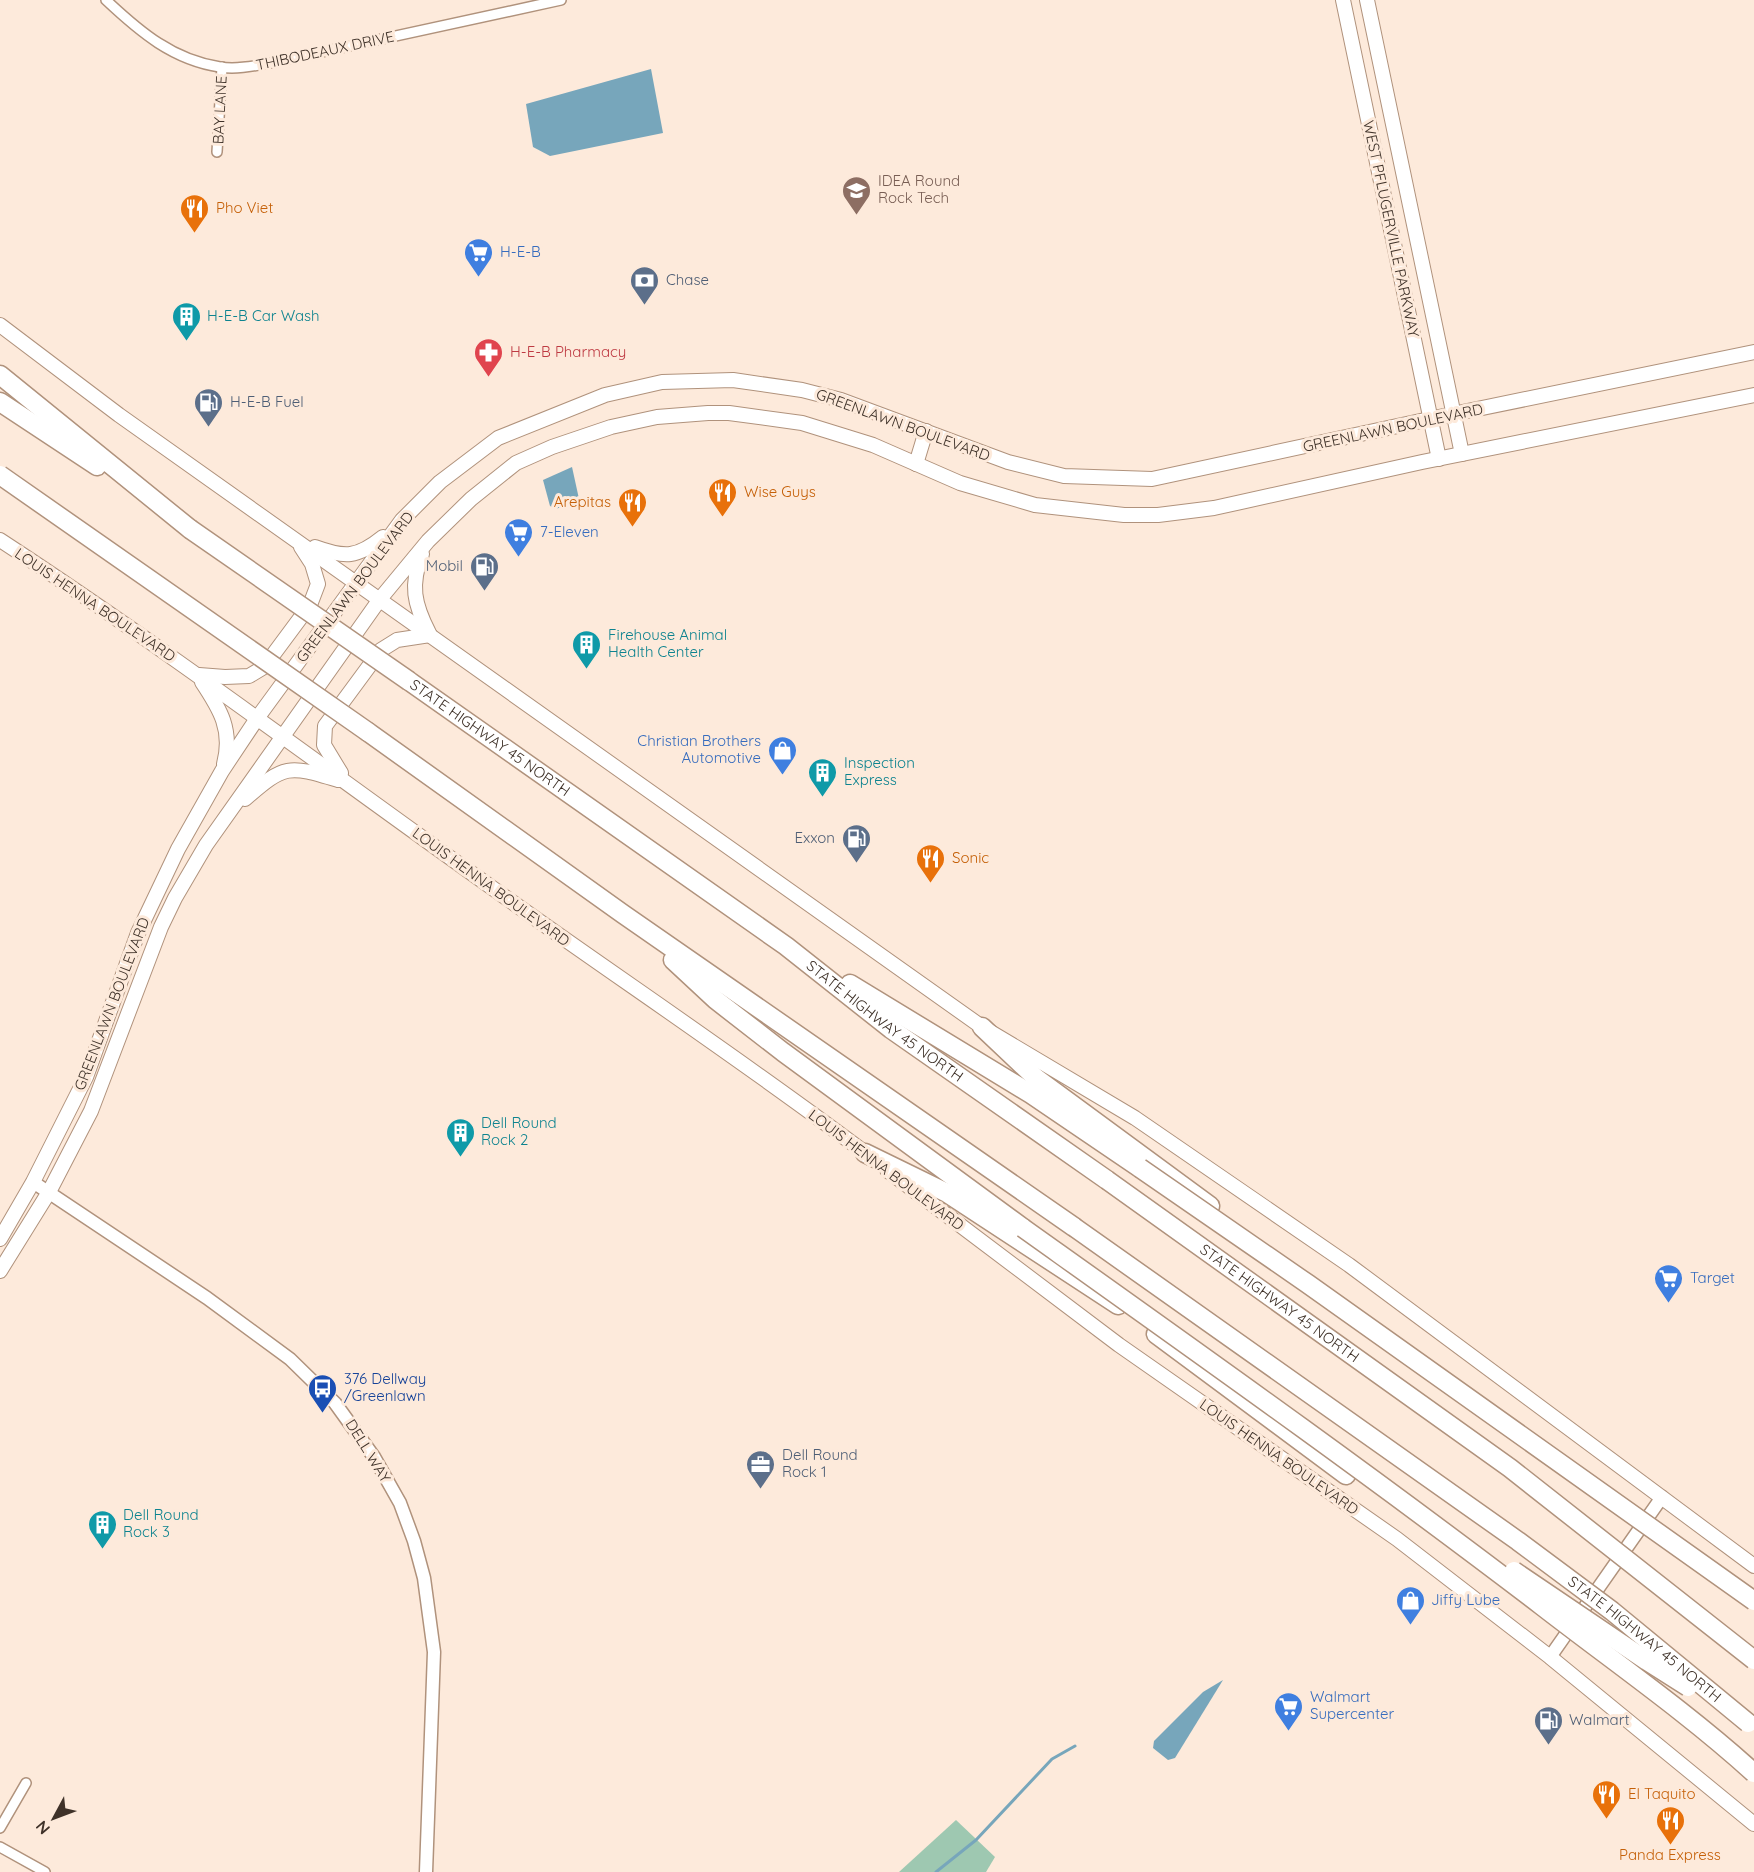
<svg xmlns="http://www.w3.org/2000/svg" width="1754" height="1872" viewBox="0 0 1754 1872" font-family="Quicksand,sans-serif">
	<rect width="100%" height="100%" fill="#fdeadb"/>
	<!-- green -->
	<path fill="#9ec8b1" d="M956 1820 995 1857 986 1872H899Z"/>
	<!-- water -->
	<g fill="#77a6bb">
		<path d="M651 69 663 133 550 156 533 147 526 104Z"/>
		<path d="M572 467 579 499 556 509 550 506 543 480Z"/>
		<path d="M1223 1680 1175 1758 1168 1760 1153 1748 1154 1741 1203 1692Z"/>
	</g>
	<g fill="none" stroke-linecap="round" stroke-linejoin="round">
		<!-- stream -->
		<path stroke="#77a6bb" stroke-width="3" d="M936 1872 976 1840 1052 1759 1075 1746"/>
		<defs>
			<g id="minor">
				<path d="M106 0C140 32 173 60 220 67 238 70 258 65 276 62L561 0"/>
				<path d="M217 152 222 67"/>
				<path d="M0 1828 26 1783"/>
				<path d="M0 1847 45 1872"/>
			</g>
			<g id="tertiary">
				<path d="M33 1182 207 1298 290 1359 335 1403 374 1457 400 1503 414 1541 424 1578 434 1652 426 1872"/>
				<path d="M1550 1657 1662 1497"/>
			</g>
			<g id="secondary">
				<path d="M1343 0 1439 459"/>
				<path d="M1367 0 1462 454"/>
				<path d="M0 325 119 415 982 1027 1135 1118 1349 1265 1754 1566"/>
				<path d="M916 464 926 431"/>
				<path d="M0 540C168 650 328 771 491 887 618 978 748 1064 872 1158"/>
				<path d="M315 547C345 558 357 558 383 537"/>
				<path d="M422 554C410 585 414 604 429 633"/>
				<path d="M199 675 225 677 249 676 264 667 310 605 318 584 312 564 301 547"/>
				<path d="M202 682C220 709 233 730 224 764"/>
				<path d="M341 773 324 745 325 726 381 650 397 640 430 635"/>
				<path d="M245 799C285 764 288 765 338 780"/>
				<path d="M887 1170 1119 1345 1397 1539 1550 1657 1754 1824"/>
				<path d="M0 1239 33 1182 86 1077 138 933 178 849 222 771 258 717 402 520 440 482 498 438 605 395 662 382 733 380 802 390 841 400 1008 462 1064 476 1152 479 1453 414 1754 352"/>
				<path d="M0 1271 49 1192 91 1111 161 927 175 898 206 845 380 599 428 541 471 499 516 463 552 447 611 427 657 417 708 413H729L802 423 873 445 960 483 1035 505 1124 515H1158L1214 508 1422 462 1754 395"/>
			</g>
			<g id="motorway">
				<path d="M0 375 190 529"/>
				<path d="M0 402 97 466"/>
				<path id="s1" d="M409 681 786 946 891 1029 1107 1180"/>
				<path d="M368 732 623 914 1074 1227"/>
				<path d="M673 960 716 1000 783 1052 1023 1228"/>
				<path d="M850 984 1031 1094 1140 1168"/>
				<path d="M982 1027 1036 1078 1210 1206"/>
				<path d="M865 1153 947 1193 1118 1305"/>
				<path d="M1156 1334 1346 1475"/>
			</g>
		</defs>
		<!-- minor casing -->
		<use href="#minor" stroke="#b0927c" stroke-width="12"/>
		<!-- tertiary casing -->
		<use href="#tertiary" stroke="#b0927c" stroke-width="15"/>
		<!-- secondary casing -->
		<use href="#secondary" stroke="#b0927c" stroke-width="16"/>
		<!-- motorway casing -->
		<use href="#motorway" stroke="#b0927c" stroke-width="21"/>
		<!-- minor -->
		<use href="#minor" stroke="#fff" stroke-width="9"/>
		<!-- tertiary -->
		<use href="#tertiary" stroke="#fff" stroke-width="12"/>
		<!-- secondary -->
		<use href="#secondary" stroke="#fff" stroke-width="14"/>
		<!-- motorway -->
		<use href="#motorway" stroke="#fff" stroke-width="18"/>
		<defs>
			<g id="motorway-bridge">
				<path d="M0 475 368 732"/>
				<path d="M190 529 409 681"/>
				<path d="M1140 1168 1308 1284 1754 1601"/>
				<path id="s2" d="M1107 1180 1510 1468 1754 1660"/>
				<path id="s3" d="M1074 1227 1518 1541 1612 1611 1748 1723"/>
				<path d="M1023 1228C1197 1352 1372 1476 1542 1606 1613 1661 1688 1713 1754 1773"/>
				<path d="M1514 1571 1647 1661 1688 1687"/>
			</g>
		</defs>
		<!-- motorway-bridge casing -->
		<use href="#motorway-bridge" stroke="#b0927c" stroke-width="21" stroke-linecap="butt"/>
		<!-- motorway-bridge -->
		<use href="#motorway-bridge" stroke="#fff" stroke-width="18"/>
	</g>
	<!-- icons -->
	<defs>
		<symbol id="school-pin" viewBox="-11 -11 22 30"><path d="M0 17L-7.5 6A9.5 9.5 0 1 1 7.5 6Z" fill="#8d6e63" stroke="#fdeadb"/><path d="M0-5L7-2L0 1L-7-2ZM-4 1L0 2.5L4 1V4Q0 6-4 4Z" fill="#fff"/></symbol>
		<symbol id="restaurant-pin" viewBox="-11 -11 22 30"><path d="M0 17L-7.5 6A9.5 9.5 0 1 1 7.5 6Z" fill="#e8710a" stroke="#fdeadb"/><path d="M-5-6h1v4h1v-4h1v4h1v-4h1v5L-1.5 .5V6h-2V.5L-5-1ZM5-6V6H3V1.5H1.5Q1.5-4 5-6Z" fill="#fff"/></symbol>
		<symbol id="supermarket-pin" viewBox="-11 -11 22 30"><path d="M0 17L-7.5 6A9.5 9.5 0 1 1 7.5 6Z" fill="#3f7fe0" stroke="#fdeadb"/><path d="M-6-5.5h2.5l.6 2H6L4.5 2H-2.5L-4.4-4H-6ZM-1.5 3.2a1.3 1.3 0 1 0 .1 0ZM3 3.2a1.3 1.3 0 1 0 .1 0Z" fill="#fff"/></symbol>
		<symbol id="bank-pin" viewBox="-11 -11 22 30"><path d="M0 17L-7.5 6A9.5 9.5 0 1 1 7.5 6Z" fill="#5c6f8a" stroke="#fdeadb"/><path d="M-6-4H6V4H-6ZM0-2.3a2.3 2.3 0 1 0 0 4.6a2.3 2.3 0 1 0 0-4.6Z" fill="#fff"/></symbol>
		<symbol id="building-pin" viewBox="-11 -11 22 30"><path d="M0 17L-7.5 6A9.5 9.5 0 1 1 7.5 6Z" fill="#0f9aa8" stroke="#fdeadb"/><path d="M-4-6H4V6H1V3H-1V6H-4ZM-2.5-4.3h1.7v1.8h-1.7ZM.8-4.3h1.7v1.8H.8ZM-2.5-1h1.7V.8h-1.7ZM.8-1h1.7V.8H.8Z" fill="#fff"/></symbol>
		<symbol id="pharmacy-pin" viewBox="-11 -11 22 30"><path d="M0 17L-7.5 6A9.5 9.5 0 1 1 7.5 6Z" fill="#e0444e" stroke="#fdeadb"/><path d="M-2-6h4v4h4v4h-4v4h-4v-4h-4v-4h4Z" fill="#fff"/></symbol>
		<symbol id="fuel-pin" viewBox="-11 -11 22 30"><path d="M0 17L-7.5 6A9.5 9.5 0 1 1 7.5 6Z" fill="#5c6f8a" stroke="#fdeadb"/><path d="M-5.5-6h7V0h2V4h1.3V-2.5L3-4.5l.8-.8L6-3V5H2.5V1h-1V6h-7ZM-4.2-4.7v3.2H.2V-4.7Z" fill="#fff"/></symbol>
		<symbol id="shop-pin" viewBox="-11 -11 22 30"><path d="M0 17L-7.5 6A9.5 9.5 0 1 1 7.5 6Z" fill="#3f7fe0" stroke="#fdeadb"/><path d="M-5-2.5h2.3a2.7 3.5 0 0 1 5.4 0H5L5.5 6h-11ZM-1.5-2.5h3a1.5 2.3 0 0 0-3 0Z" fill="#fff"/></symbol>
		<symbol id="bus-pin" viewBox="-11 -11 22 30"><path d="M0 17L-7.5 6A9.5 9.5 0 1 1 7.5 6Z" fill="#1a4fb4" stroke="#fdeadb"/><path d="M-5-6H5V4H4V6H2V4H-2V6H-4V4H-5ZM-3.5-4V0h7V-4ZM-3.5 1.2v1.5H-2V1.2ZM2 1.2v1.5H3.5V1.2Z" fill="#fff"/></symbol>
		<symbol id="office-pin" viewBox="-11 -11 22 30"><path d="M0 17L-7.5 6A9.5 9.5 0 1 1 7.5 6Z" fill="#5c6f8a" stroke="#fdeadb"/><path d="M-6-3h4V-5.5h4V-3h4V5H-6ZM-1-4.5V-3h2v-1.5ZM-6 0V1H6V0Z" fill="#fff"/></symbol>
	</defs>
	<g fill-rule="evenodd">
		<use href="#school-pin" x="840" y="174" width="33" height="45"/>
		<use href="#restaurant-pin" x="178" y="192" width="33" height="45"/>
		<use href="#supermarket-pin" x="462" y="236" width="33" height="45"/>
		<use href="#bank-pin" x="628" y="264" width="33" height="45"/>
		<use href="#building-pin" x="170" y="300" width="33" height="45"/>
		<use href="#pharmacy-pin" x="472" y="336" width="33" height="45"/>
		<use href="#fuel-pin" x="192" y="386" width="33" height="45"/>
		<use href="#restaurant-pin" x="706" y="476" width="33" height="45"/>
		<use href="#restaurant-pin" x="616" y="486" width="33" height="45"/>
		<use href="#supermarket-pin" x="502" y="516" width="33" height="45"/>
		<use href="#fuel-pin" x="468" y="550" width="33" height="45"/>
		<use href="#building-pin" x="570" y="628" width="33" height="45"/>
		<use href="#shop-pin" x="766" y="734" width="33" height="45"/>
		<use href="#building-pin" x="806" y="756" width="33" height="45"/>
		<use href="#fuel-pin" x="840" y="822" width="33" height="45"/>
		<use href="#restaurant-pin" x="914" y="842" width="33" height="45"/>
		<use href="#building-pin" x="444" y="1116" width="33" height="45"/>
		<use href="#supermarket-pin" x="1652" y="1262" width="33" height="45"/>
		<use href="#bus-pin" x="306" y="1372" width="33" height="45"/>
		<use href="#office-pin" x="744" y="1448" width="33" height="45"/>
		<use href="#building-pin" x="86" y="1508" width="33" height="45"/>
		<use href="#shop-pin" x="1394" y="1584" width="33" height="45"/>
		<use href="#supermarket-pin" x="1272" y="1690" width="33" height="45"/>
		<use href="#fuel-pin" x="1532" y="1704" width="33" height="45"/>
		<use href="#restaurant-pin" x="1590" y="1778" width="33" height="45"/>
		<use href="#restaurant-pin" x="1654" y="1804" width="33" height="45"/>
	</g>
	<g text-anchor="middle" stroke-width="6" stroke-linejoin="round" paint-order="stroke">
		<!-- street labels -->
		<g font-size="15" fill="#3f3229" stroke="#fdeadb">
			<text transform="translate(325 51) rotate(-12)" y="5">THIBODEAUX DRIVE</text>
			<text transform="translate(220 110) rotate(-87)" y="5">BAY LANE</text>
			<text transform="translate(1391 229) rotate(78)" y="5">WEST PFLUGERVILLE PARKWAY</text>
			<text transform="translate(903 425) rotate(20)" y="5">GREENLAWN BOULEVARD</text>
			<text transform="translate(1393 428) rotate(-12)" y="5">GREENLAWN BOULEVARD</text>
			<text transform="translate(355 587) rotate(-53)" y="5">GREENLAWN BOULEVARD</text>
			<text transform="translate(95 605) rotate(34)" y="5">LOUIS HENNA BOULEVARD</text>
			<text dy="5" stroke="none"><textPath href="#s1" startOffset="99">STATE HIGHWAY 45 NORTH</textPath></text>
			<text transform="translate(491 887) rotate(36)" y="5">LOUIS HENNA BOULEVARD</text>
			<text transform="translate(112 1004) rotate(-69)" y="5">GREENLAWN BOULEVARD</text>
			<text dy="5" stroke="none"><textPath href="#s1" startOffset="585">STATE HIGHWAY 45 NORTH</textPath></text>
			<text transform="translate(886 1170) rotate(37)" y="5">LOUIS HENNA BOULEVARD</text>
			<text dy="5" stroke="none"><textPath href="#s2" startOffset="212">STATE HIGHWAY 45 NORTH</textPath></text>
			<text transform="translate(368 1451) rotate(58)" y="5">DELL WAY</text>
			<text transform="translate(1279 1457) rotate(35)" y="5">LOUIS HENNA BOULEVARD</text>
			<text dy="5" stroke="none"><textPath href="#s3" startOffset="704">STATE HIGHWAY 45 NORTH</textPath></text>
		</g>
		<!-- education labels -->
		<g font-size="15" fill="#785e54" stroke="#fdeadb" text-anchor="start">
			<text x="878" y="186">IDEA Round<tspan x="878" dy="17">Rock Tech</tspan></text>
		</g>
		<!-- food labels -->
		<g font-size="15" fill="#c56008" stroke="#fdeadb" text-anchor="start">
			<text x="216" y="213">Pho Viet</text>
			<text x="744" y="497">Wise Guys</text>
			<text x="611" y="507" text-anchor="end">Arepitas</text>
			<text x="952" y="863">Sonic</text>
			<text x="1628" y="1799">El Taquito</text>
			<text x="1670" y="1860" text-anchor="middle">Panda Express</text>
		</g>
		<!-- shop labels -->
		<g font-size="15" fill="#366cbe" stroke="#fdeadb" text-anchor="start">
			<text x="500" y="257">H-E-B</text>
			<text x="540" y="537">7-Eleven</text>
			<text x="761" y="746" text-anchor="end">Christian Brothers<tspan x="761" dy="17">Automotive</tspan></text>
			<text x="1690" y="1283">Target</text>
			<text x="1431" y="1605">Jiffy Lube</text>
			<text x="1310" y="1702">Walmart<tspan x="1310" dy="17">Supercenter</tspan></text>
		</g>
		<!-- service labels -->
		<g font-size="15" fill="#4e5e75" stroke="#fdeadb" text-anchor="start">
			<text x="666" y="285">Chase</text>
			<text x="230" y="407">H-E-B Fuel</text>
			<text x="463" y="571" text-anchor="end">Mobil</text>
			<text x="835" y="843" text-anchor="end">Exxon</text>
			<text x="782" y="1460">Dell Round<tspan x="782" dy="17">Rock 1</tspan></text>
			<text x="1569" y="1725">Walmart</text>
		</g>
		<!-- culture labels -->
		<g font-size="15" fill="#0d838f" stroke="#fdeadb" text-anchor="start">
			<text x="207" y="321">H-E-B Car Wash</text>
			<text x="608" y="640">Firehouse Animal<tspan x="608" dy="17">Health Center</tspan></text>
			<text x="844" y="768">Inspection<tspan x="844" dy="17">Express</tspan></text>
			<text x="481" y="1128">Dell Round<tspan x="481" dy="17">Rock 2</tspan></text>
			<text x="123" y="1520">Dell Round<tspan x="123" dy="17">Rock 3</tspan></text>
		</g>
		<!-- health labels -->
		<g font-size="15" fill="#be3a42" stroke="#fdeadb" text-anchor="start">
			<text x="510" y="357">H-E-B Pharmacy</text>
		</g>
		<!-- transit labels -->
		<g font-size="15" fill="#164399" stroke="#fdeadb" text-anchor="start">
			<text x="344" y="1384">376 Dellway<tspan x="344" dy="17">/Greenlawn</tspan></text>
		</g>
	</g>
	<!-- north arrow -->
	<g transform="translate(54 1818) rotate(229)" stroke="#fdeadb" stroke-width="4.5" paint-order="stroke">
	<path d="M0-4.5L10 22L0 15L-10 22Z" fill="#3f3229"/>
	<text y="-9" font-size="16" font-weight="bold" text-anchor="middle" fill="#3f3229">N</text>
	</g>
</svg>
